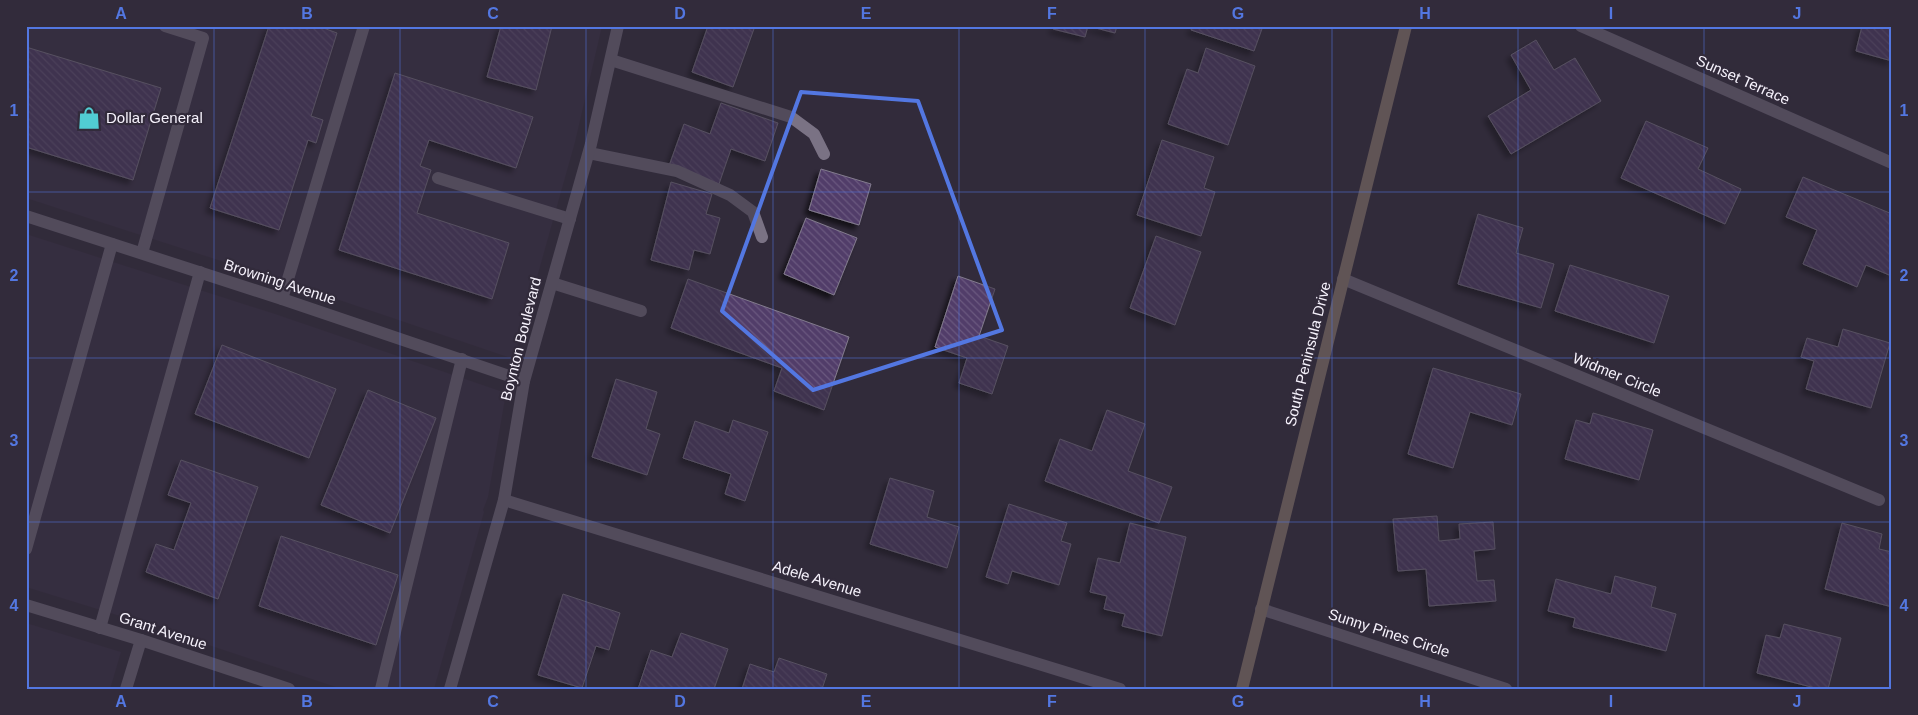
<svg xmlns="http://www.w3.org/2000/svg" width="1918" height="715" viewBox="0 0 1918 715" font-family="Arial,sans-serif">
	<defs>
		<pattern id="building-back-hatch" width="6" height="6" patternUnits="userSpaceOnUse" patternTransform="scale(1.25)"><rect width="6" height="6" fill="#513c69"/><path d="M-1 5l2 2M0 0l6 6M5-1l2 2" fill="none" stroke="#6b597f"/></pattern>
		<filter id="shadow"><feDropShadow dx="-4.5" dy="4.5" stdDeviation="2.5" flood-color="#0009"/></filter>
	</defs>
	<rect width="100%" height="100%" fill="#322b3b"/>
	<!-- built -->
	<g fill="#3b3147">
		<path d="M26 26H602L575 142 514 359 289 283 26 198Z"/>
		<path d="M26 234 275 314 506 393 488 497 483 510 484 512 434 689H342L160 629 161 626 146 624 26 587Z"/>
		<path d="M26 623 121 652 110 689H26Z"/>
	</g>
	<!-- building -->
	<g fill="url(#building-back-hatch)" stroke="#837c8e" filter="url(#shadow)">
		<path d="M269 26H318L337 33 311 116 323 120 316 143 308 140 279 230 210 208Z"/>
		<path d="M501 26H552L536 90 487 77Z"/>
		<path d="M708 26H755L733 87 692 72Z"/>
		<path d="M1054 26H1117L1115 33 1088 26 1085 37 1053 29Z"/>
		<path d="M1193 26H1263L1254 51 1191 30Z"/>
		<path d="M1862 26H1892V61L1856 51Z"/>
		<path d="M1536 40 1554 70 1575 58 1601 101 1511 154 1488 116 1531 90 1511 55Z"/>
		<path d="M26 47 161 88 133 180 26 147Z"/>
		<path d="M1206 48 1255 66 1228 145 1168 124 1187 69 1198 73Z"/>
		<path d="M395 73 533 117 516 168 429 140 420 166 431 170 417 213 509 243 492 299 339 250Z"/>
		<path d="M721 103 778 123 765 161 731 149 719 184 669 166 684 124 710 134Z"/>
		<path d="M1646 121 1708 148 1698 169 1741 189 1725 224 1621 178Z"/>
		<path d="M1162 140 1214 157 1204 188 1215 192 1201 236 1137 215Z"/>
		<path d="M821 169 871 184 859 225 809 210Z"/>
		<path d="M1803 177 1892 214V270L1889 275 1866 265 1857 287 1803 264 1817 230 1786 217Z"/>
		<path d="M671 182 712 194 706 214 720 218 710 254 694 250 689 270 651 260Z"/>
		<path d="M1478 214 1523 228 1516 253 1554 264 1541 308 1458 284Z"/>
		<path d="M806 218 857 238 834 295 784 274Z"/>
		<path d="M1156 236 1201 252 1175 325 1130 308Z"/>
		<path d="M1570 265 1669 296 1654 343 1555 311Z"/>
		<path d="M958 276 995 289 979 336 1008 346 992 394 959 383 967 358 935 347Z"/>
		<path d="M688 279 849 337 824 410 774 391 782 368 671 328Z"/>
		<path d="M1843 329 1890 343 1871 408 1806 389 1814 361 1801 357 1807 338 1838 347Z"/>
		<path d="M222 345 336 389 309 458 195 414Z"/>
		<path d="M1433 368 1521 394 1512 425 1470 412 1453 468 1408 454Z"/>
		<path d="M616 379 657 392 646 429 660 434 647 475 592 457Z"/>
		<path d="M368 390 436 418 390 533 321 505Z"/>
		<path d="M1107 410 1145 424 1128 471 1172 487 1159 523 1045 481 1060 439 1092 451Z"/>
		<path d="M1593 413 1653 430 1639 480 1565 459 1576 420 1590 424Z"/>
		<path d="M733 420 768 432 745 501 725 494 731 474 683 458 695 421 729 433Z"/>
		<path d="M181 460 258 487 218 599 146 572 156 544 174 550 191 503 168 495Z"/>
		<path d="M890 478 934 491 927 517 959 527 947 568 870 544Z"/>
		<path d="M1009 504 1067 523 1061 541 1071 544 1059 585 1012 571 1008 584 986 577Z"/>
		<path d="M1437 516 1439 541 1460 539 1459 524 1493 522 1495 549 1474 551 1477 581 1494 580 1496 601 1429 606 1426 569 1398 571 1393 519Z"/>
		<path d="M1130 523 1186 537 1162 636 1122 626 1125 614 1104 609 1107 596 1090 592 1098 558 1120 563Z"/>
		<path d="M1842 523 1882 534 1879 549 1892 552V607L1825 589Z"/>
		<path d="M281 536 398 575 376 645 259 606Z"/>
		<path d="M1615 576 1656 587 1651 607 1676 614 1666 651 1573 627 1575 618 1548 611 1556 579 1611 594Z"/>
		<path d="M563 594 620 613 609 650 596 646 582 688 538 675Z"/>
		<path d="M1784 624 1841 638 1828 689H1819L1757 673 1766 635 1780 638Z"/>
		<path d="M681 633 728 649 714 689H638L651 650 672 657Z"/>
		<path d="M779 658 827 674 822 689H742L750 664 774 672Z"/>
	</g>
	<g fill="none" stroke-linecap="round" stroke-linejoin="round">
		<!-- service -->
		<g stroke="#7a7284" stroke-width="12">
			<path d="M611 60 791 117 814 134 824 154"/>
			<path d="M589 153 677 171 730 195 753 212 762 237"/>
			<path d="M438 178 570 219"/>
			<path d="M142 253 203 38 165 26"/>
			<path d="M552 283 641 311"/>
			<path d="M282 299 364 26"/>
			<path d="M26 549 112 244"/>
			<path d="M100 628 200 272"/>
			<path d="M381 689 462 359"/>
		</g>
		<!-- minor -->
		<g stroke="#7a7284" stroke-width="12">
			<path d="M1581 26 1892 163"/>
			<path d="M26 216 282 299 524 381"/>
			<path d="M1343 279 1879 500"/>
			<path d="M504 500 1120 689"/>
			<path d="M26 605 141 640 289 689"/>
			<path d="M1261 609 1506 689"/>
			<path d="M126 689 141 640"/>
			<path d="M450 689 504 500 524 381 591 144 618 26"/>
		</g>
		<!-- secondary -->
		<path stroke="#998676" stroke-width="12" d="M1242 689 1406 26"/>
	</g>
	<!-- marked area -->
	<path d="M0 0H1918V715H0ZM801 92 918 101 1002 330 813 390 722 311Z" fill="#322b3b" fill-opacity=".55" fill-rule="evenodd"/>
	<path fill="none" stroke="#5377e1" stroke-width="4" stroke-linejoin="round" d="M801 92 918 101 1002 330 813 390 722 311Z"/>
	<!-- grid -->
	<path fill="none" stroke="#5377e1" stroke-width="1" stroke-opacity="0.55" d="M214 26V689M400 26V689M586 26V689M773 26V689M959 26V689M1145 26V689M1332 26V689M1518 26V689M1704 26V689M26 192H1892M26 358H1892M26 522H1892"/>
	<!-- icons -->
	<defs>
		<symbol id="shop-bare" viewBox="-9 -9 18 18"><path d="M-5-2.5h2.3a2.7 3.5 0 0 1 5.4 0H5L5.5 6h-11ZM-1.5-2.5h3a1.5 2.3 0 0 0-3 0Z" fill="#51ccd3" stroke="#322b3b" stroke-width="2.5" paint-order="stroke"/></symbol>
	</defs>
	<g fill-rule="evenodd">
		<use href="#shop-bare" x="73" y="102" width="32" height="32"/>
	</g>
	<g text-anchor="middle" stroke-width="4.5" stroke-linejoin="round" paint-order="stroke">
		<!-- street labels -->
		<g font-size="15" fill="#f6f2fc" stroke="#322b3b">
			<text transform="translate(1743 80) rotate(24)" y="5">Sunset Terrace</text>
			<text transform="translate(280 282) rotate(18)" y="5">Browning Avenue</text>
			<text transform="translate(521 339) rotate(-76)" y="5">Boynton Boulevard</text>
			<text transform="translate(1308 354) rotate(-76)" y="5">South Peninsula Drive</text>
			<text transform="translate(1617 375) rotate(22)" y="5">Widmer Circle</text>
			<text transform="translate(817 579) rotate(17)" y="5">Adele Avenue</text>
			<text transform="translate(163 631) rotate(18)" y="5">Grant Avenue</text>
			<text transform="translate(1389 633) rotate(18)" y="5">Sunny Pines Circle</text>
		</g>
		<!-- poi labels -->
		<g font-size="15" fill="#f6f2fc" stroke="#322b3b" text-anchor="start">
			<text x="106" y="123">Dollar General</text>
		</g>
	</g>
	<!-- border -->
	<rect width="1918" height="715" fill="none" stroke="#322b3b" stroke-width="55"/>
	<rect x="28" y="28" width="1862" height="660" fill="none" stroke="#5377e1" stroke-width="2"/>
	<g font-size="16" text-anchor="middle" font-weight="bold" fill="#5377e1">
		<text x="121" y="19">A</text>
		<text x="307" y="19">B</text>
		<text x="493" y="19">C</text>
		<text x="680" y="19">D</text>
		<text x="866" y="19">E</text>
		<text x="1052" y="19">F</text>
		<text x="1238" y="19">G</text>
		<text x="1425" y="19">H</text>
		<text x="1611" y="19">I</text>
		<text x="1797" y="19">J</text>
		<text x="14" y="116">1</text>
		<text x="1904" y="116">1</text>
		<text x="14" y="281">2</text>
		<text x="1904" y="281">2</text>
		<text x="14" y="446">3</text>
		<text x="1904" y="446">3</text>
		<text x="14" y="611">4</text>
		<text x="1904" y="611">4</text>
		<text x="121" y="707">A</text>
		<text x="307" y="707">B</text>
		<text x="493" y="707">C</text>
		<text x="680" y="707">D</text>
		<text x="866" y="707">E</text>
		<text x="1052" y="707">F</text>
		<text x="1238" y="707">G</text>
		<text x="1425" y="707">H</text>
		<text x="1611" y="707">I</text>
		<text x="1797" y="707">J</text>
	</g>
</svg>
